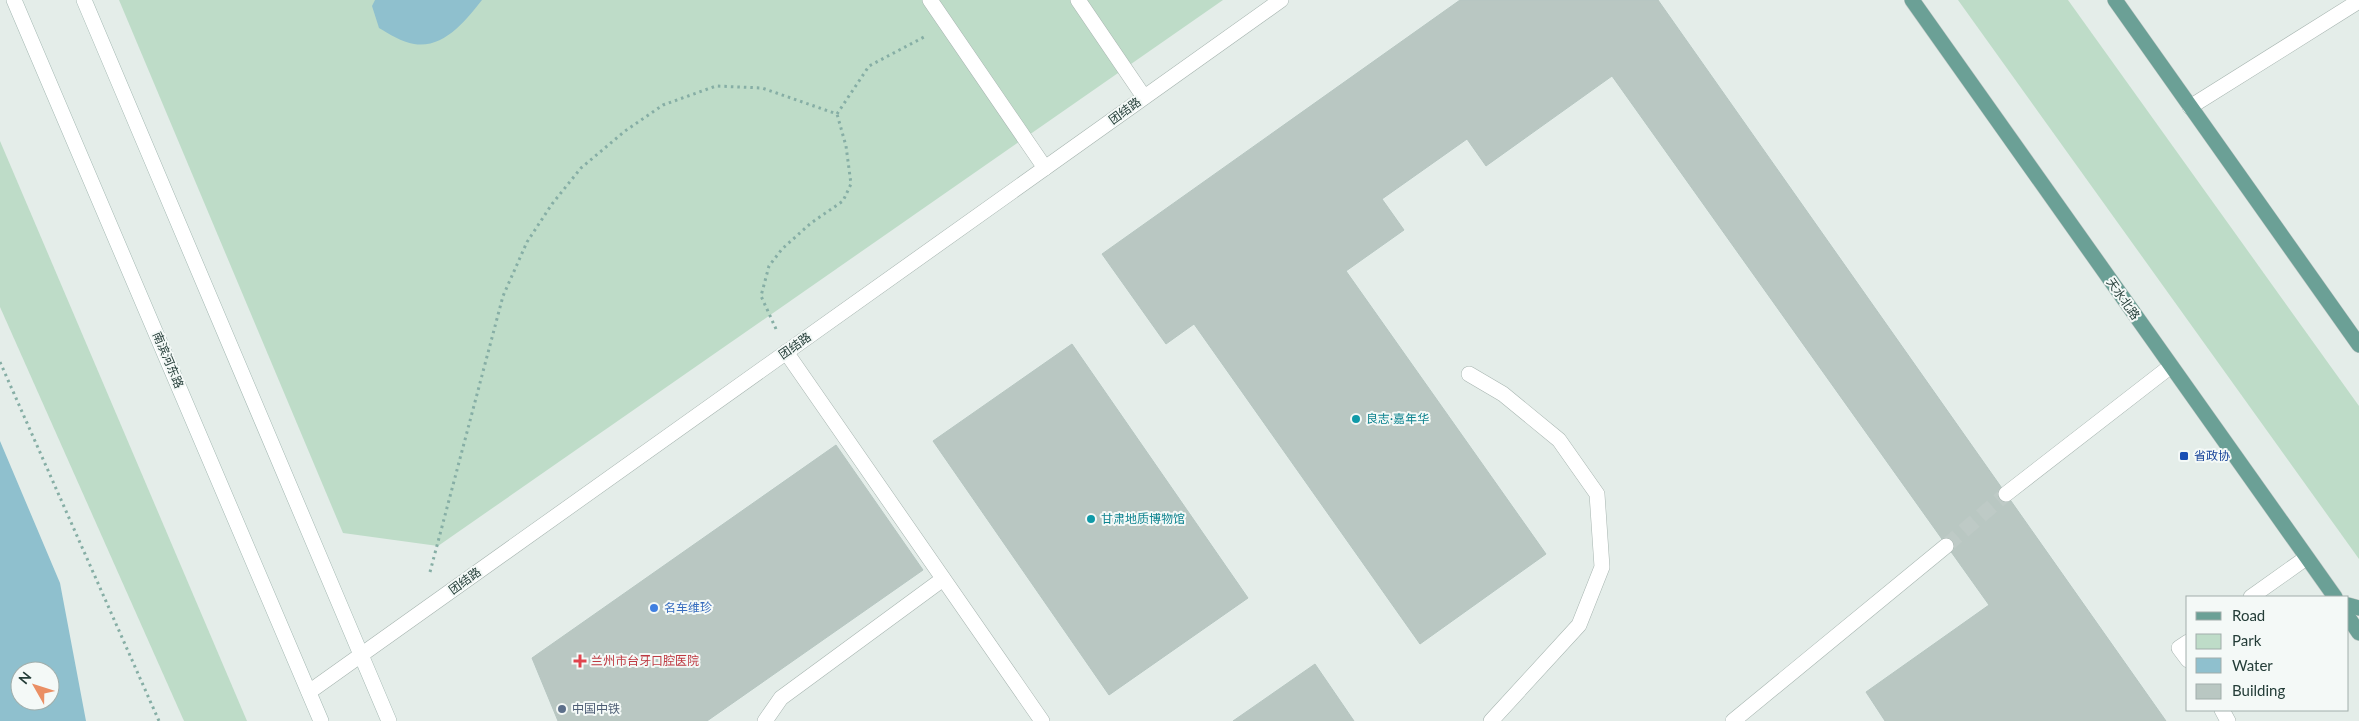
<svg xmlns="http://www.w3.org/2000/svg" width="2359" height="721" viewBox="0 0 2359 721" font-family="Lato,'Noto Sans SC',sans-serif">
	<rect width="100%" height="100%" fill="#e4ede9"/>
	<!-- green -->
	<g fill="#bedcc8">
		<path d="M119 0H1223L438 546 343 533Z"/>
		<path d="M1958 0H2068L2359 406V559Z"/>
		<path d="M0 141 247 721H184L0 307Z"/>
	</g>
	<!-- water -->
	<g fill="#8fc0ce" fill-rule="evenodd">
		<path d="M375 0H482C466 20 444 49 414 44 402 42 389 34 379 28L372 6Z"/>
		<path d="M0 441 60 583 86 721H0ZM20 671H50V701H20Z"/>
	</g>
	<!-- building -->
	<g fill="#b9c7c2" stroke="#b6c6c1">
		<path d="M1460 0H1658L2166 721H1885L1866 692 1989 605 1612 76 1486 166 1467 139 1382 199 1404 230 1346 271 1546 554 1420 644 1194 324 1166 344 1102 254Z"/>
		<path d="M1072 344 1248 598 1109 695 933 441Z"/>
		<path d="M836 445 923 570 707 721H558L532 658Z"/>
		<path d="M1315 664 1354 721H1233Z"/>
	</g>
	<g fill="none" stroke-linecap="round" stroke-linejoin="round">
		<!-- minor-tunnel -->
		<path stroke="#becac6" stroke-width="15" stroke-dasharray="15 8" stroke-linecap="butt" d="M1946 546 2006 494"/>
		<defs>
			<g id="service">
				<path d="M930 0 1045 168"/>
				<path d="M1078 0 1144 97"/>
				<path d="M2251 597 2306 558"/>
				<path d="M2188 642 2179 648 2188 660"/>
				<path d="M2222 710 2228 721"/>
				<path d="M765 721 781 698 943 579"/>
			</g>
			<g id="minor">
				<path d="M2190 107 2359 1"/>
				<path d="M786 352 1042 721"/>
				<path d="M1469 374 1503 394 1559 440 1597 494 1602 567 1579 625 1491 721"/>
				<path d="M2006 494 2171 366"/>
				<path d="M1733 721 1946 546"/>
			</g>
			<path id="tertiary" d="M309 692 1281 0"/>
			<g id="secondary">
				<path d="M14 0 321 721"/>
				<path d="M84 0 389 721"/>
			</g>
			<g id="primary">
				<path d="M1912 0 2335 597"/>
				<path d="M2115 0 2359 345"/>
				<path d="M2348 605 2359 608"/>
				<path d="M2348 617 2359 633"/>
			</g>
		</defs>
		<!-- service casing -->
		<use href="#service" stroke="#a7b5b0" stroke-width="16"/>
		<!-- minor casing -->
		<use href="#minor" stroke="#a7b5b0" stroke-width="16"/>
		<!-- tertiary casing -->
		<use href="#tertiary" stroke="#a7b5b0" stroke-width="16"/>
		<!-- secondary casing -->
		<use href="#secondary" stroke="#a3b8b2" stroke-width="16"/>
		<!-- primary casing -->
		<use href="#primary" stroke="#c2c9c7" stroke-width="16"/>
		<!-- path -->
		<g stroke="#86aea5" stroke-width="3" stroke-dasharray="2.5 4" stroke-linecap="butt">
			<path d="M837 114 869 66 924 37"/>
			<path d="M776 329 761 296 769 266 782 249 811 223 843 201 851 184 846 146 837 114"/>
			<path d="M0 362 159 721"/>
			<path d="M430 572 503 296 527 242 552 204 581 168 625 131 663 105 716 86 762 88 837 114"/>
		</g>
		<!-- service -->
		<use href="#service" stroke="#fff" stroke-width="15"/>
		<!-- minor -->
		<use href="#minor" stroke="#fff" stroke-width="15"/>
		<!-- tertiary -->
		<use href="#tertiary" stroke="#fff" stroke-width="15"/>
		<!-- secondary -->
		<use href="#secondary" stroke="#fff" stroke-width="15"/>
		<!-- primary -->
		<use href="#primary" stroke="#6ba096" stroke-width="15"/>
	</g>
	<!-- markers -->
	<g fill="#0f9aa8" stroke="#f4f9f7" stroke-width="2">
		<circle cx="1356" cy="419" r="5"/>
		<circle cx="1091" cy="519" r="5"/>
	</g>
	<rect fill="#1a4fb4" stroke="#f4f9f7" stroke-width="2" x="2179" y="451" width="10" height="10" rx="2.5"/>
	<circle fill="#3f7fe0" stroke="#f4f9f7" stroke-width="2" cx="654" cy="608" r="5"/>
	<path fill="#e0444e" stroke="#f4f9f7" stroke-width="2" d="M577.5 653.5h5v5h5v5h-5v5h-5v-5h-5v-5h5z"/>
	<circle fill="#5c6f8a" stroke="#f4f9f7" stroke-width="2" cx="562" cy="709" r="5"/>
	<g text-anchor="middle" stroke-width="4" stroke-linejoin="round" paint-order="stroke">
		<!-- street labels -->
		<g font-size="12" fill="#243d38" stroke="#f4f9f7">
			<text transform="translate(1125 111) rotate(-36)" y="4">团结路</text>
			<text transform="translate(2123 299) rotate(55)" y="4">天水北路</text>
			<text transform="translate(795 346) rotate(-35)" y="4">团结路</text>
			<text transform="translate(168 360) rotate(67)" y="4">南滨河东路</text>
			<text transform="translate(465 581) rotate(-36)" y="4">团结路</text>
		</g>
		<!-- culture labels -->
		<g font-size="12" fill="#0d838f" stroke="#f4f9f7" text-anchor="start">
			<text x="1366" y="423">良志·嘉年华</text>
			<text x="1101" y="523">甘肃地质博物馆</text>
		</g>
		<!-- transit labels -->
		<g font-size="12" fill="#164399" stroke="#f4f9f7" text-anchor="start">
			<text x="2194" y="460">省政协</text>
		</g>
		<!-- shop labels -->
		<g font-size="12" fill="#366cbe" stroke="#f4f9f7" text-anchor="start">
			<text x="664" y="612">名车维珍</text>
		</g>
		<!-- health labels -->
		<g font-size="12" fill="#be3a42" stroke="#f4f9f7" text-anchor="start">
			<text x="591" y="665">兰州市台牙口腔医院</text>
		</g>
		<!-- service labels -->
		<g font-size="12" fill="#4e5e75" stroke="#f4f9f7" text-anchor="start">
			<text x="572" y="713">中国中铁</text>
		</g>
	</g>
	<!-- legend -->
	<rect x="2186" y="596" width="162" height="115" fill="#f4f9f7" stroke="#a1aeab"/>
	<rect x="2196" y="612" width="25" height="8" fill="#6ba096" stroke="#a1aeab"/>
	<text x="2232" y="621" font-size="15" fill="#243d38">Road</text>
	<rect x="2196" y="634" width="25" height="15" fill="#bedcc8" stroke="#a1aeab"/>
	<text x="2232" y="646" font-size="15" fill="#243d38">Park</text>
	<rect x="2196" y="658" width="25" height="15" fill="#8fc0ce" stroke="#a1aeab"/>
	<text x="2232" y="671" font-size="15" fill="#243d38">Water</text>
	<rect x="2196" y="684" width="25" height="15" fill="#b9c7c2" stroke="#a1aeab"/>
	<text x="2232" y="696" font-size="15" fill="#243d38">Building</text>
	<!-- north arrow -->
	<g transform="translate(35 686) rotate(309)"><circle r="24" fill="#f4f9f7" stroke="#a1aeab"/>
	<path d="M0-4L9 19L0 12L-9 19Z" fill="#ea8f64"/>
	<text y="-8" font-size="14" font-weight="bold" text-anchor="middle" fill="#243d38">N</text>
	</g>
</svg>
